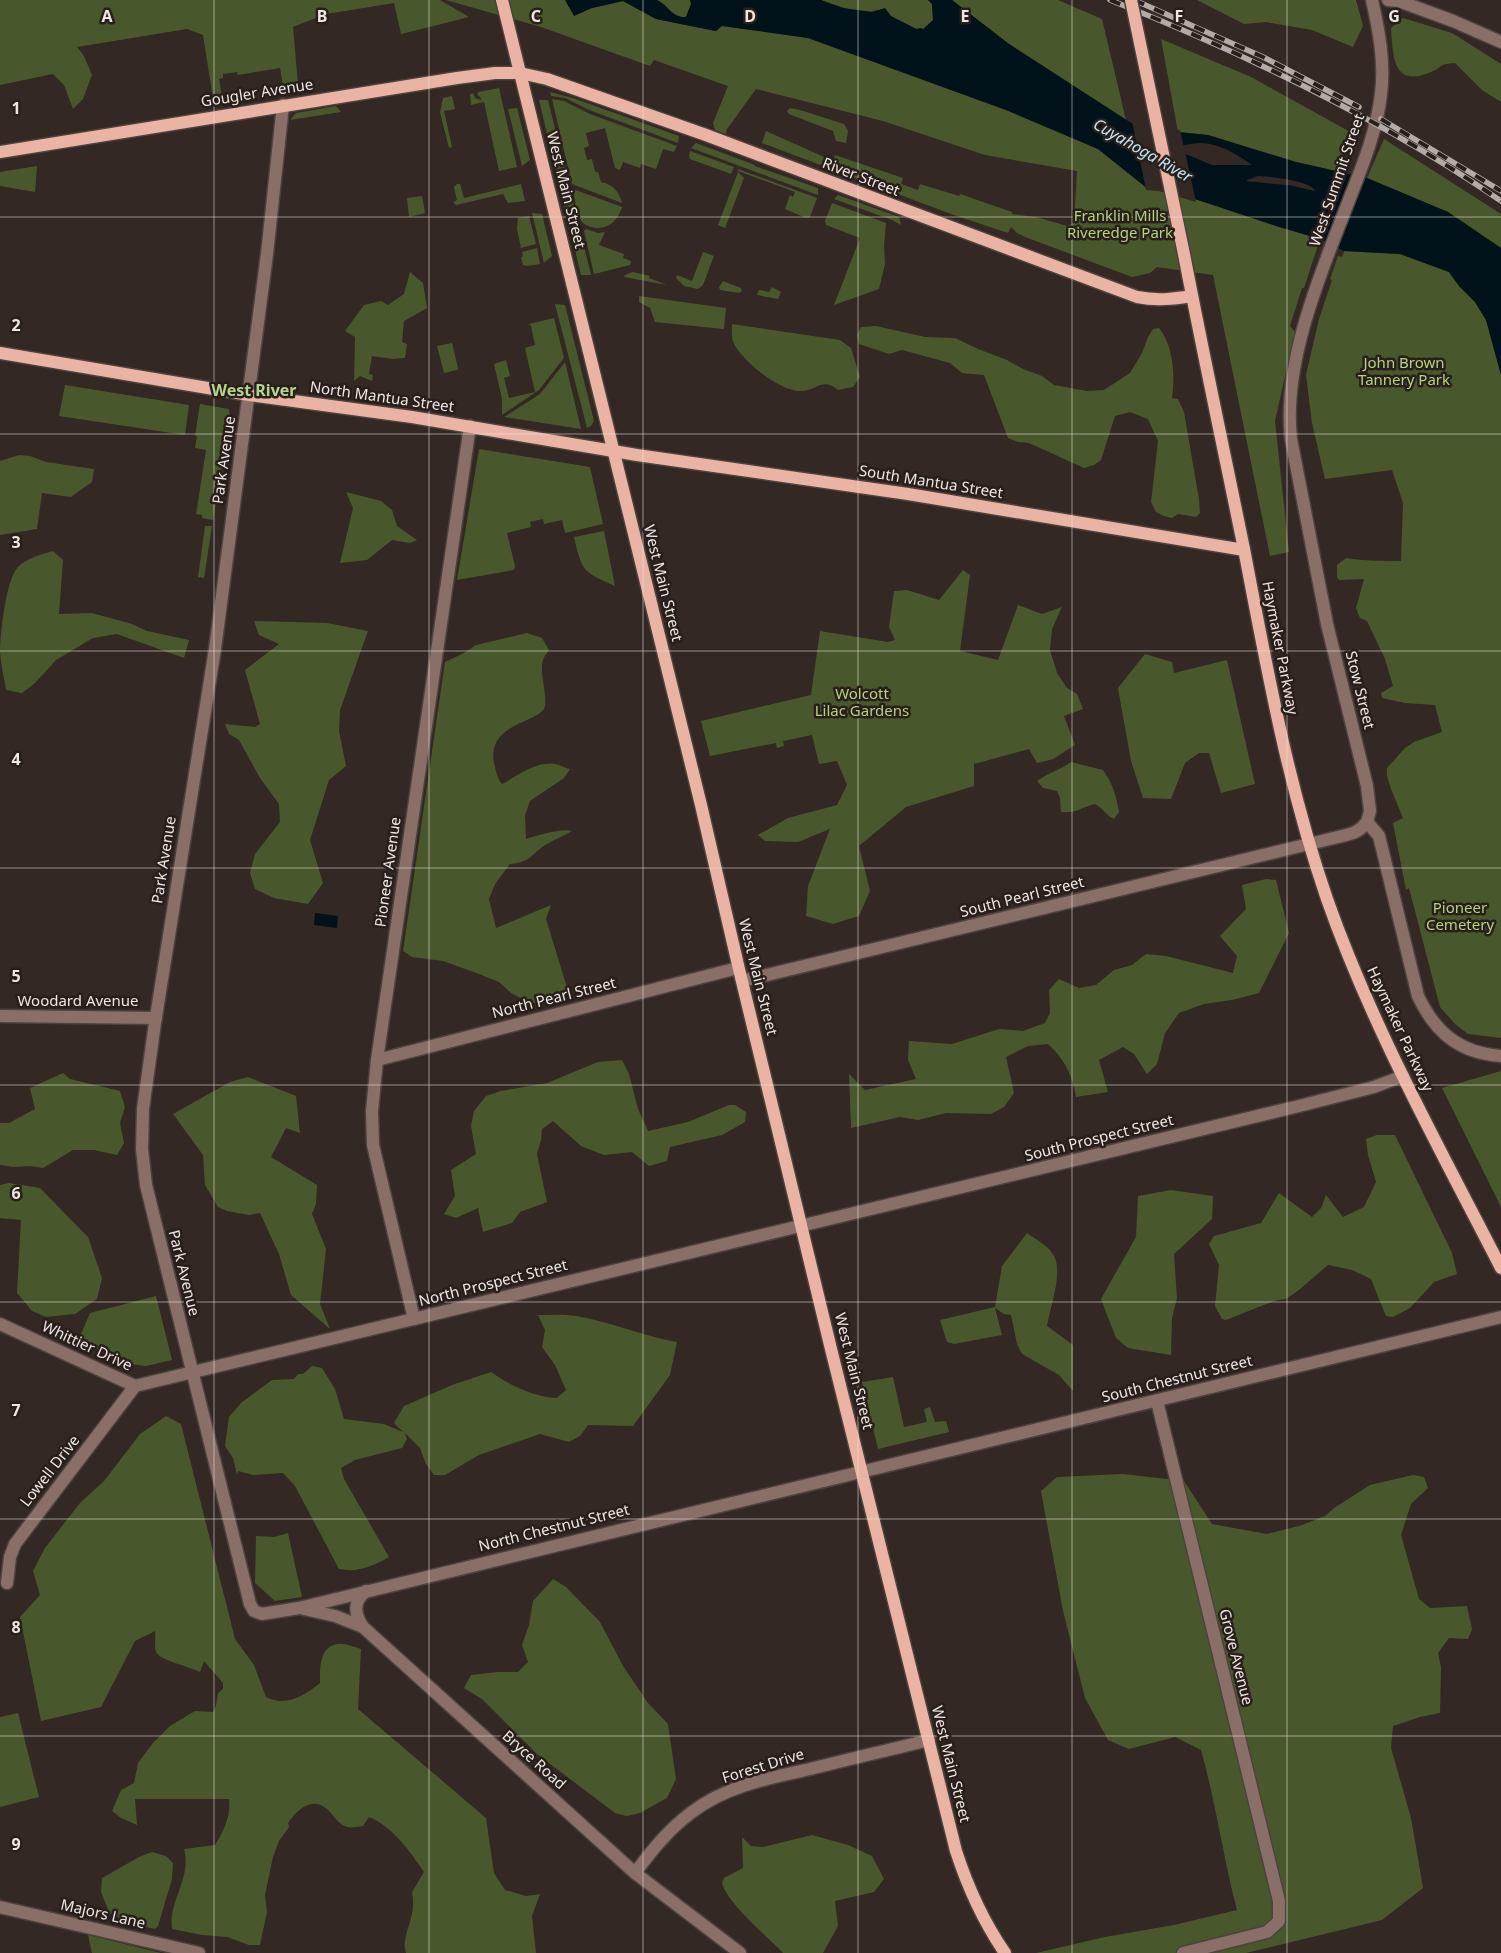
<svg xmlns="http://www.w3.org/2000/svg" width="1501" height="1953" viewBox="0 0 1501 1953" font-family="'Noto Sans',sans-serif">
	<rect width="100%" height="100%" fill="#332823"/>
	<!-- green -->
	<g fill="#49582c">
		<path d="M0 0H440L469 17 401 34 394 3 326 14 293 27 298 84 283 86 280 68 238 75 237 72 223 74V78L219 79 222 96 213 98 203 35 187 29 77 47 84 56 92 75 83 99 73 109 64 85 53 74 0 85Z"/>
		<path d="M446 0H565L574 15 592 8 623 1 656 19 715 31 722 26 808 38 1006 110 1098 149 1148 189 1160 188 1320 239 1304 288H1302L1290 326 1295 332 1275 421 1289 552 1270 556 1213 275 1157 267 1150 273 1132 277 1025 237 1017 233 1011 227 1008 233 951 214 762 143 766 131 833 161 835 155 903 178 901 184 918 190 920 184 959 196 960 194 1012 212V214L1036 217 1067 226 1074 223 1077 171 985 155 883 121 756 89 727 129 726 134 715 130 713 123 728 86 654 60 650 66 541 27Z"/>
		<path d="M657 0H690L691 4 686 17C672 18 669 6 657 0Z"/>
		<path d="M821 0H928L932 4 933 20 923 30 917 29 877 10C863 16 835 5 821 0Z"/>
		<path d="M952 0H1058L1102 19 1126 120 1009 44Z"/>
		<path d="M1197 0H1356L1363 26 1353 47 1312 30 1266 22 1244 24Z"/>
		<path d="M1403 18 1452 33 1501 64V102L1482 90 1455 63C1437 64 1444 67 1431 72 1392 89 1393 55 1391 28Z"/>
		<path d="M1161 39 1251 77 1352 133 1336 171 1296 162 1208 135 1178 132Z"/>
		<path d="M499 88 517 167 499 171 484 102 471 105 470 94 473 93 475 98 480 100 482 99 477 94 479 92Z"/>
		<path d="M550 92 573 98 679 136 678 143 589 110 565 98 551 96Z"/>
		<path d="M452 96 455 109 444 111 452 147 449 148 440 112 443 98Z"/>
		<path d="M552 99 564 101 590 114 677 146 674 152 663 149 656 169 641 164 640 168 623 162 620 170 615 168 605 128 586 133 589 146 584 148 587 160 592 159 595 172H598L601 182C612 184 619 191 622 203L572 184Z"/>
		<path d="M539 100H548L591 275H581Z"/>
		<path d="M336 106 341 112 290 120 296 113Z"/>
		<path d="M517 108 530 160 522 166 508 109Z"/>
		<path d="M790 108 800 110 844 124 848 131 846 143 836 141 833 131 789 114 787 111Z"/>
		<path d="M1384 139 1501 214V248L1448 212 1367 178Z"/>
		<path d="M696 143 755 165V166L818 188V195L691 148Z"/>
		<path d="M690 151 734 167 731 174 690 159 689 156Z"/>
		<path d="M37 166 35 192 0 186V172Z"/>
		<path d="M738 169 817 198 810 217 806 218 785 209 790 195 793 197 795 192 738 171Z"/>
		<path d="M738 172 744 178 725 228 718 225Z"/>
		<path d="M457 184H460L464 198 521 184 525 201 508 203 503 194 456 205 453 202 457 200 454 187Z"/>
		<path d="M573 189 622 207C618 221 607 231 591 227 588 226 583 224 581 220 576 212 575 198 573 189Z"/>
		<path d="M838 195 899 217 901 225 892 220 834 199Z"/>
		<path d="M422 196 425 213 409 217 407 198Z"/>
		<path d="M832 203 886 223 884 246 885 264 879 289 834 305 860 238 826 225 825 221Z"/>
		<path d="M532 213 542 214 552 256 544 263Z"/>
		<path d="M529 216 536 244 521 248 517 229 518 218Z"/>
		<path d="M586 229 598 233 605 232 599 245 624 254 623 258 631 261 630 265 594 274 584 231Z"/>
		<path d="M537 248 540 264 527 266 523 265 521 258 523 256 522 252Z"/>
		<path d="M1344 251 1400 254 1449 272 1459 286 1475 302 1486 320 1501 375V1038L1468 1034 1455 1024 1440 1007 1409 888 1406 890 1393 823 1403 818 1391 789 1387 776V768L1405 748 1414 742 1442 732 1435 705 1405 703 1382 698 1381 693 1393 686 1385 659 1367 621 1360 618 1356 608 1364 579 1339 580 1337 577V565L1346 558C1364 561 1383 561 1401 561L1403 503 1392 470 1325 479 1312 423 1306 375 1319 319 1332 280 1330 279 1338 256 1342 257Z"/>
		<path d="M703 252 714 256 703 285 698 289 684 286 676 278 677 275 692 281Z"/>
		<path d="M410 272 423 283 427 308 404 321 402 342 407 344 405 358 393 359 372 356 369 374 373 375 372 381 360 376 354 381 355 337 345 331 364 305 381 301 388 305 404 294Z"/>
		<path d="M633 272 650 276 649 278 667 285 624 277 625 275Z"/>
		<path d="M723 281 741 288 742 291 739 293 720 290 719 287Z"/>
		<path d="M772 287 781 292 778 299 757 295 759 290 769 292Z"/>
		<path d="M639 296 726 308 724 329 655 322 650 308 639 302Z"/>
		<path d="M555 304 565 305 594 421 591 426 587 428Z"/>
		<path d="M554 318 564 358 539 390 502 415V399L494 364 506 360 510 376 504 378 509 398 535 392 525 348 535 345 531 326 529 324Z"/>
		<path d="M732 324 840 340 851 348 860 377 853 387 838 390C821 376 816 392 799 391 778 390 744 362 734 344 731 338 732 330 732 324Z"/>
		<path d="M876 326 925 337 955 338 978 349 1007 360 1023 369 1042 376 1054 385 1087 391 1104 390 1130 373 1142 353 1148 337 1153 329 1159 328C1174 347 1175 376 1172 398L1178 399 1184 412 1199 499 1200 513 1196 517 1178 514 1172 518 1164 516 1156 512 1151 502 1158 441 1148 419 1130 412 1115 416 1101 460 1094 465 1084 468 1029 443 1018 442 1008 438 984 375 962 373 950 363 902 350 889 354 859 344 857 335 861 327Z"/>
		<path d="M452 343 458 368 457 370 444 373 437 346Z"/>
		<path d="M565 362 581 429 504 417 540 394Z"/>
		<path d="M65 385 189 405 185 435 59 416Z"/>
		<path d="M200 404 229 409 230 416 213 520 202 518V515L196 514 206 450 195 448 197 436H195Z"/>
		<path d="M479 449 590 467 603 524 565 533 562 520 544 524 543 519 530 522 531 527 507 533 515 566 514 570 457 580Z"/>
		<path d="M19 455 30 456 46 462 94 469 92 482 71 497 42 493 37 529 0 535V461Z"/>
		<path d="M346 492 381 501 392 510 397 526 417 540 410 543 392 540 367 560 340 563 353 508Z"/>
		<path d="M205 526H212L204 578 198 577Z"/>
		<path d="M604 531 615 586C583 572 582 572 574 537Z"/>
		<path d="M53 551 63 560 59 614 92 613 132 624 147 631 189 640 184 658 117 634 93 638 56 660 35 683 22 693 6 690C4 678 1 665 0 652 0 635 6 579 18 567 27 558 42 554 53 551Z"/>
		<path d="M963 570 970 575 960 651 998 660 1018 605 1042 614 1062 607 1052 629 1050 650 1057 673 1067 688 1077 694 1083 709 1064 716 1075 745 1053 759 1037 763 1029 749 974 764V786L906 807 859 846 870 891 859 916 833 924 806 916 808 886 830 829 798 842 765 841 758 835 788 818 837 805 847 785 837 761 819 764 812 735 783 741 784 746 777 748 776 743 710 756 701 721 811 695 820 631 888 642 895 640 889 627 894 591 907 590 939 600Z"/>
		<path d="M254 621 327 623 368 631 340 710 339 731 346 766 329 780 310 840 323 883 308 904 274 898 255 889 250 873 255 854 280 822 279 804 260 778 239 740 229 734 225 724 255 727 260 724 245 670 279 644 259 635Z"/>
		<path d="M527 633 542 638 549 650C547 653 544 656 543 660 539 672 547 692 545 706 542 723 486 722 494 763 496 771 497 778 502 784 517 776 536 761 555 764 560 765 565 768 570 769L564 778 530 801 525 815 526 839C536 836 561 828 572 831 564 836 555 839 547 844 531 853 533 862 510 864L495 884 489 899 496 928 551 905 546 919 569 994 531 1004 511 993 499 982 479 974 443 961 412 957 403 951 445 662 464 653 476 645Z"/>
		<path d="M1145 654 1172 662 1174 673 1227 660 1255 784 1221 793 1209 753H1199L1185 763 1171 799 1143 798 1131 761 1118 688Z"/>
		<path d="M1071 762 1103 770C1113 784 1116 795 1119 812L1114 819C1105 815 1103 808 1095 804 1082 807 1075 814 1061 812L1060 798 1057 791 1043 788 1037 781C1048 773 1060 770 1071 762Z"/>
		<path d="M1266 879 1276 880 1289 933 1259 993 1232 1000 1204 1004 1179 1013 1165 1033 1157 1064 1147 1074 1134 1054 1123 1047 1099 1060 1108 1092 1076 1097C1073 1076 1064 1058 1048 1044L1028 1046 1006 1057 1014 1093 1004 1107 991 1114 946 1113 918 1120 900 1117 851 1128 849 1074 865 1090 916 1079 908 1060 909 1041 952 1044 999 1029 1023 1031 1045 1023 1050 1013 1049 990 1059 979 1079 988 1096 985 1114 970 1132 965 1146 954 1166 956 1233 973 1237 956 1220 936 1246 909 1242 885Z"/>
		<path d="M622 1060 629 1074 638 1109 648 1131 688 1122 729 1105H735L746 1112 745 1122 722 1135 670 1147 667 1161 649 1166 632 1152 604 1155 581 1146 553 1121 542 1129 541 1140 537 1154 547 1202 520 1212 512 1223 483 1232 478 1208 456 1218 444 1214 455 1196 451 1170 476 1154 471 1126 474 1111 486 1096 501 1091 547 1083 598 1062Z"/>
		<path d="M1501 1071V1207L1442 1088Z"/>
		<path d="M63 1073 70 1079 120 1091 125 1107 120 1123 124 1143 117 1155 94 1150H73L43 1168 30 1166 13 1167 0 1165V1123H9L35 1109 30 1088Z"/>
		<path d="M248 1077 296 1096 300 1133 286 1128 271 1157 317 1185 316 1204 312 1214 326 1249 320 1304 330 1329 291 1295 279 1254 260 1213 249 1215 227 1211 218 1207 205 1185 203 1155 173 1114 230 1082Z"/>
		<path d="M1377 1135H1395L1452 1253 1457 1274 1434 1282 1410 1308 1393 1317 1386 1316 1371 1279 1352 1270 1328 1265 1299 1290 1286 1299 1274 1301 1226 1320 1222 1319 1215 1306 1219 1265 1209 1244 1214 1236 1261 1223 1279 1193 1312 1217 1321 1208 1326 1195 1343 1217 1364 1207 1376 1182 1368 1155 1366 1139Z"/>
		<path d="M9 1183 40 1188 88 1237 102 1278 97 1299 75 1314 46 1317 32 1311 17 1293 21 1220 0 1218V1185Z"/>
		<path d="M1171 1190 1213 1196 1212 1219 1174 1254 1177 1298 1172 1318 1171 1355 1128 1348 1116 1338 1101 1299 1136 1237 1138 1196Z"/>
		<path d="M1027 1233C1035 1239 1047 1245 1052 1253 1065 1269 1050 1307 1047 1326L1073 1345V1391L1059 1375 1022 1354 1017 1344 1011 1315 1004 1314 995 1308 1002 1335 954 1344 947 1342 940 1320 995 1307 1002 1266Z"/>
		<path d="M156 1296 172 1360 146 1366 130 1364 78 1341 90 1313Z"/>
		<path d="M538 1315C550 1315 564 1314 576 1316 611 1322 643 1336 677 1342L670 1375 633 1426 588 1425 580 1436 569 1442 540 1434 479 1455 445 1475H434L426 1464 420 1448 405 1433 407 1439 402 1448 355 1460 341 1468 344 1479 389 1557C374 1566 357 1573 339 1569L295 1486 283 1473 253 1475 238 1471 237 1475 233 1458 225 1446 229 1417 241 1403 272 1380 294 1379 298 1374H303L312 1366 322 1368 335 1389 344 1419 384 1424 403 1432 394 1423 404 1406 452 1385 491 1372C509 1385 534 1397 557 1398L566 1390 555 1365 542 1347 545 1330Z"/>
		<path d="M893 1377 904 1427 927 1422 924 1409 930 1407 935 1422 946 1421 949 1432 878 1449 862 1382Z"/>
		<path d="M166 1416 181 1424 235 1639 254 1665 266 1697C286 1707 304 1696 320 1683 320 1669 319 1646 338 1644 345 1643 354 1647 361 1649L358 1709 486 1818 494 1873 505 1890 526 1896 540 1894 532 1916 536 1953H406C405 1949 404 1945 405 1941 408 1922 416 1914 412 1892L424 1872C410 1851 393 1827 369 1817L363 1826C358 1827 352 1828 347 1827 338 1824 335 1817 329 1811 313 1795 298 1809 288 1823L289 1827 279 1841 273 1857 265 1895 267 1912 260 1945H249L227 1937 202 1935 172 1929C168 1901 192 1878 184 1849L215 1845C224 1831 231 1816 229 1799H135L137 1825 121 1818 112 1811 121 1790 134 1783 138 1763 153 1743 170 1726 195 1711 213 1712 216 1706 218 1693 223 1689V1683L204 1661 200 1672C190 1667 159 1660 156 1652 154 1646 156 1637 155 1631L135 1641 101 1707 41 1721 20 1617 40 1595 33 1571 45 1548 80 1503 104 1481 140 1434Z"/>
		<path d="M1123 1474 1184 1481 1212 1524 1267 1534 1299 1526 1325 1516 1334 1508 1370 1485 1413 1475 1424 1477 1428 1488 1411 1504 1401 1535 1419 1599 1430 1608 1467 1606 1472 1629 1468 1639 1449 1638 1438 1653 1441 1667 1440 1713 1420 1717 1393 1726 1391 1748 1411 1818 1423 1888 1382 1920 1246 1953H1036L1105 1937 1174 1925 1237 1910C1223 1857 1216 1803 1201 1750L1175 1737 1129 1749 1108 1740 1085 1698 1063 1611 1041 1491 1057 1477Z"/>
		<path d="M288 1533 302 1597 275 1601 255 1583 256 1536 274 1537Z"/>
		<path d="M553 1579 566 1587 600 1622 623 1666 648 1703 668 1724 676 1779 667 1798 640 1813 627 1816 615 1813 537 1754 482 1699 464 1688 471 1675 498 1672H518L528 1662 522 1645 529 1625 533 1601Z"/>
		<path d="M18 1713 39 1797 0 1807V1717Z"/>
		<path d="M812 1835 848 1845 872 1856 884 1879 874 1892 835 1901 838 1926 823 1953H783C767 1936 727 1903 722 1883L724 1878 743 1868 742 1837 751 1846 763 1847Z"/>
		<path d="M152 1852 166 1856 173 1863 172 1879 158 1926 155 1929 132 1924 110 1914 101 1892 102 1878 139 1857Z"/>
		<path d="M88 1935 161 1953H92Z"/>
	</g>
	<!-- water -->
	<g fill="#01121b" fill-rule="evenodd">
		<path d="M565 0H657C669 6 672 18 686 17L691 4 690 0H821L843 8 872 12 885 8 891 16 916 29 921 28 923 29 933 20 932 4 928 0H952L1009 44 1139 128 1208 135 1296 162 1367 178 1448 212 1501 248V375L1486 320 1475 302 1459 286 1449 272 1400 254 1344 251 1320 239 1279 227 1204 202 1160 188 1148 189 1098 149 1006 110 808 38 722 26 716 31 656 19 623 1 592 8 574 16ZM1198 143C1217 142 1237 154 1252 165H1212L1169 147ZM1258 176C1275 177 1295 179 1310 186 1315 189 1317 194 1320 199 1290 203 1274 201 1247 187V180Z"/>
		<path d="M315 913 338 916 337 928 314 925Z"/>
	</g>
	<!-- pier -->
	<path fill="#332823" d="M1132 121 1140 126 1180 130 1184 148H1178L1185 151 1196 202 1159 191 1146 190Z"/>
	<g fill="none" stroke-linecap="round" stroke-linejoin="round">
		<!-- river -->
		<path stroke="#01121b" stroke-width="25" d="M1229 192 1289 198 1332 208"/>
		<defs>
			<g id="minor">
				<path d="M1372 0C1379 31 1385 62 1381 94 1377 129 1364 162 1351 195 1323 268 1282 360 1291 439L1327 624 1367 786 1370 811 1367 822 1379 836 1418 996C1435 1032 1459 1053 1501 1056"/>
				<path d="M1388 0 1399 1 1453 21 1501 42"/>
				<path d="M283 105 267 254 215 649 155 1023 143 1109 142 1149 146 1185 250 1604 254 1611 262 1614 299 1608 1501 1317"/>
				<path d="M742 981 1338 837C1350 834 1359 833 1367 822"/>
				<path d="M0 1016 156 1018"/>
				<path d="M377 1060 738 968"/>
				<path d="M414 1319 373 1145 372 1111 377 1060 470 426"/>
				<path d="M0 1324 135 1386 1299 1106 1374 1087 1403 1076"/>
				<path d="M1157 1401 1279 1901V1921L1267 1932 1183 1953"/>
				<path d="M7 1583 10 1557 15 1544 135 1386"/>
				<path d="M304 1609 335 1616 363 1627 635 1873 740 1953"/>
				<path d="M363 1627C354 1613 353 1602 366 1591"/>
				<path d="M635 1873C652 1850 669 1829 692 1812 726 1786 769 1778 810 1769 849 1759 889 1750 929 1740"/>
				<path d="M0 1907 199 1953"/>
			</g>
			<g id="major">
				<path d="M502 0 701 805 738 965 831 1349 956 1851C968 1888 983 1921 1005 1953"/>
				<path d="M0 152 457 78 495 73H520L547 79 706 135 1137 297C1157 301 1173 299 1192 296"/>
				<path d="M1184 254C1203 353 1224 451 1244 549 1267 668 1287 783 1327 899 1372 1027 1439 1147 1501 1268"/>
				<path d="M0 353 249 395 412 417 637 455 908 494 1244 550"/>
			</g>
		</defs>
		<!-- minor casing -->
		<use href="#minor" stroke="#4d433e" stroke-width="15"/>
		<!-- major casing -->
		<use href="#major" stroke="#4d433e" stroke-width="15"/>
		<!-- minor -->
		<use href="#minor" stroke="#8a6f68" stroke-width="12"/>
		<!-- major -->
		<use href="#major" stroke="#eab3a3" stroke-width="12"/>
		<defs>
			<g id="rail">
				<path d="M1110 0C1246 54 1380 118 1501 201"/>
				<path d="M1134 0 1263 57 1359 107"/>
				<path d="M1381 119 1501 191"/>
			</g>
		</defs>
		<!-- rail casing -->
		<use href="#rail" stroke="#b3aba8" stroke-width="5.5"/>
		<!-- rail -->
		<use href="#rail" stroke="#291f1a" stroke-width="4" stroke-dasharray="11" stroke-linecap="butt"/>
		<defs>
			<path id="major-bridge" d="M1131 0 1184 254"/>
		</defs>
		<!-- major-bridge casing -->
		<use href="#major-bridge" stroke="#4d433e" stroke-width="15" stroke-linecap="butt"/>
		<!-- major-bridge -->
		<use href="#major-bridge" stroke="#eab3a3" stroke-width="12"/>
	</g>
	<!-- grid -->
	<path fill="none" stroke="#ede6e3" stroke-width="1" stroke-opacity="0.55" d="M214 0V1953M429 0V1953M643 0V1953M858 0V1953M1072 0V1953M1287 0V1953M0 217H1501M0 434H1501M0 651H1501M0 868H1501M0 1085H1501M0 1302H1501M0 1519H1501M0 1736H1501"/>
	<g text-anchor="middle" stroke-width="5" stroke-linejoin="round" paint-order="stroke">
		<!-- street labels -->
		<g font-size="15" fill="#ede6e3" stroke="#291f1a">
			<text transform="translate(257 93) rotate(-9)" y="5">Gougler Avenue</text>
			<text transform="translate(861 177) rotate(21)" y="5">River Street</text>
			<text transform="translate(1337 180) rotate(-71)" y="5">West Summit Street</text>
			<text transform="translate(566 190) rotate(76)" y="5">West Main Street</text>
			<text transform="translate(382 397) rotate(8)" y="5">North Mantua Street</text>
			<text transform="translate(224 460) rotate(-82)" y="5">Park Avenue</text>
			<text transform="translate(931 482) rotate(9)" y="5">South Mantua Street</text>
			<text transform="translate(663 583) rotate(76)" y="5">West Main Street</text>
			<text transform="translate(1280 648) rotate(79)" y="5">Haymaker Parkway</text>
			<text transform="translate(1360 690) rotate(76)" y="5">Stow Street</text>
			<text transform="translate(164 860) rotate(-81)" y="5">Park Avenue</text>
			<text transform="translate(388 872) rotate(-82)" y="5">Pioneer Avenue</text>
			<text transform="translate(1022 897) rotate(-14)" y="5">South Pearl Street</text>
			<text transform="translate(758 977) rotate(76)" y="5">West Main Street</text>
			<text transform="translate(554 998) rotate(-14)" y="5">North Pearl Street</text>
			<text x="78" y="1006">Woodard Avenue</text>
			<text transform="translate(1400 1029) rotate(65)" y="5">Haymaker Parkway</text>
			<text transform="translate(1099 1138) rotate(-14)" y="5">South Prospect Street</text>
			<text transform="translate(184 1273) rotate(76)" y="5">Park Avenue</text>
			<text transform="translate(493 1283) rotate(-14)" y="5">North Prospect Street</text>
			<text transform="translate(87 1346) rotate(25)" y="5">Whittier Drive</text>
			<text transform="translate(854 1371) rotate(76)" y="5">West Main Street</text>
			<text transform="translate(1177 1379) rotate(-14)" y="5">South Chestnut Street</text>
			<text transform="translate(50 1471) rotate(-52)" y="5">Lowell Drive</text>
			<text transform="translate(554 1528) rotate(-14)" y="5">North Chestnut Street</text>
			<text transform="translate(1236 1657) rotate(76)" y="5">Grove Avenue</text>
			<text transform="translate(534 1760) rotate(42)" y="5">Bryce Road</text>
			<text transform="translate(951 1764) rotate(76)" y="5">West Main Street</text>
			<text transform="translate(763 1766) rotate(-17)" y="5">Forest Drive</text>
			<text transform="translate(103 1914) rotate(13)" y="5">Majors Lane</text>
		</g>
		<!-- park labels -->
		<g font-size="15" fill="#b5d382" stroke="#291f1a">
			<text x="1120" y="221">Franklin Mills<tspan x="1120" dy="17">Riveredge Park</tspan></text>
			<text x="1404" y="368">John Brown<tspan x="1404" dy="17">Tannery Park</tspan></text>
			<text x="862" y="699">Wolcott<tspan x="862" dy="17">Lilac Gardens</tspan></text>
			<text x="1460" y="913">Pioneer<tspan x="1460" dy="17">Cemetery</tspan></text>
		</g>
		<!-- water labels -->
		<g font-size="16" font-style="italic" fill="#c1e4f6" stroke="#291f1a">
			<text transform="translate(1143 150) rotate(30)" y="6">Cuyahoga River</text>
		</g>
		<!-- neighbourhood labels -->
		<g font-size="16" font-weight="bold" fill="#b4d58e" stroke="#291f1a">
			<text x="254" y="396">West River</text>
		</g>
	</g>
	<g font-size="16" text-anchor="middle" font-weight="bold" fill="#ede6e3" stroke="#291f1a" stroke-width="5" stroke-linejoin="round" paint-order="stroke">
		<text x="107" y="22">A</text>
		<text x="322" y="22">B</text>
		<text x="536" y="22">C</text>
		<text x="750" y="22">D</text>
		<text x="965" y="22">E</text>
		<text x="1179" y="22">F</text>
		<text x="1394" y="22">G</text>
		<text x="16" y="114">1</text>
		<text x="16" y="331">2</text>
		<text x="16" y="548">3</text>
		<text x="16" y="765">4</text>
		<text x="16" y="982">5</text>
		<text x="16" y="1199">6</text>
		<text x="16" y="1416">7</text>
		<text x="16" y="1633">8</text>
		<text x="16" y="1850">9</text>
	</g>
</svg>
